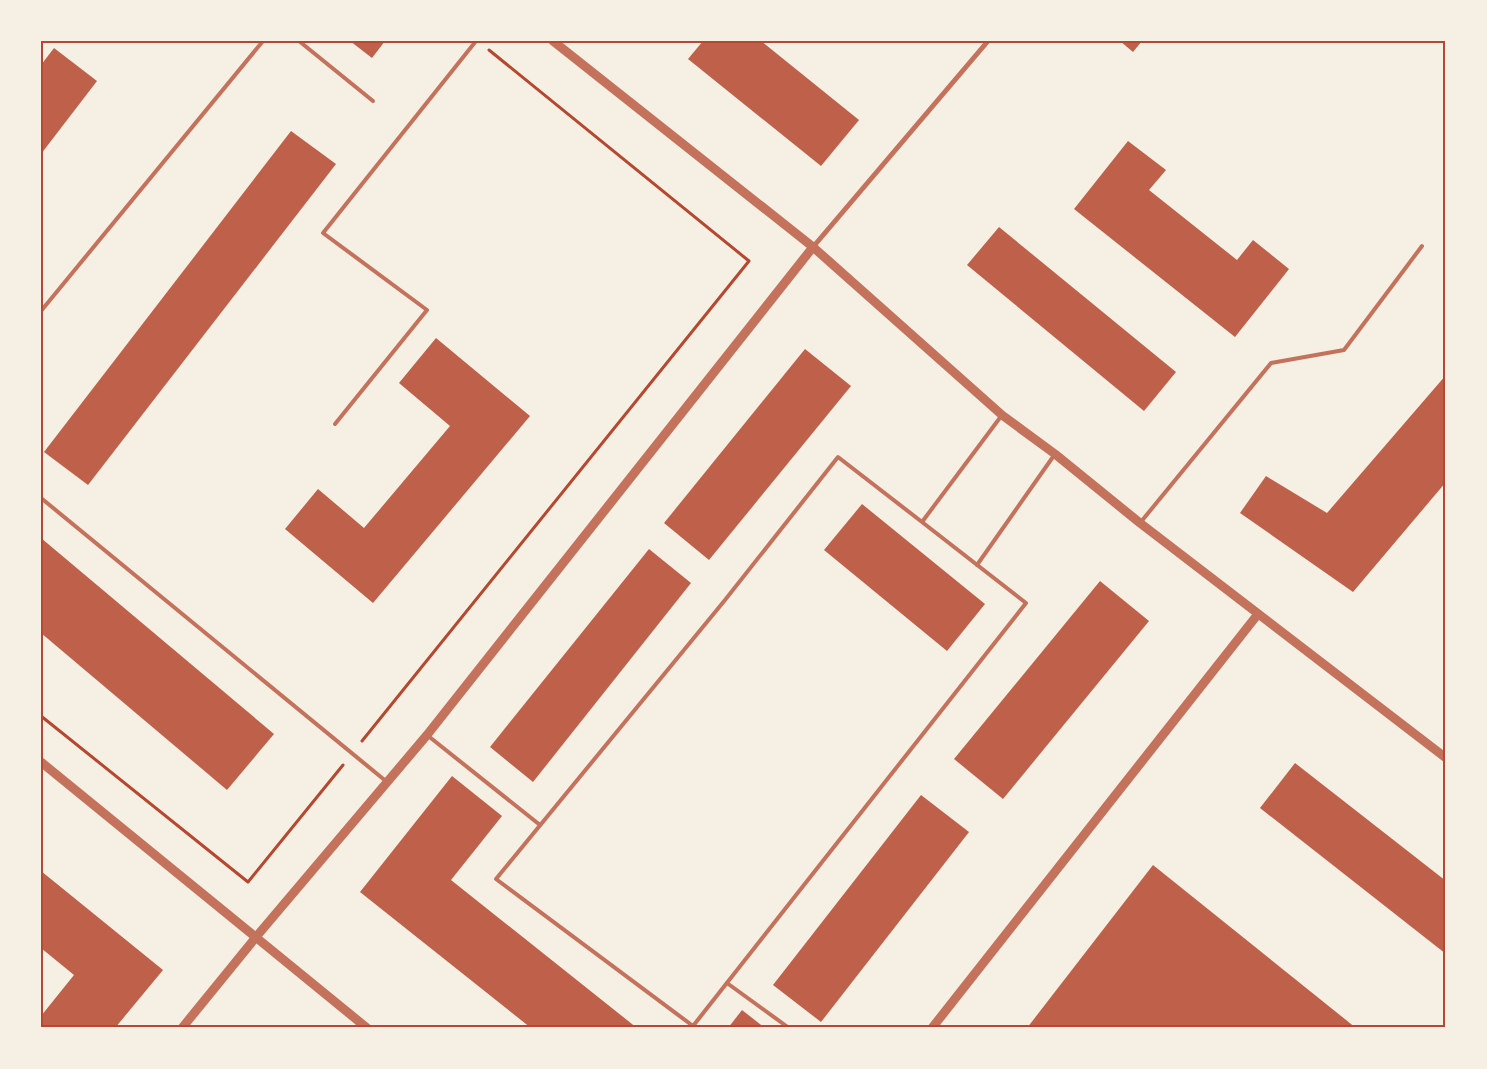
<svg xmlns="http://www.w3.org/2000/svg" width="1487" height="1069" viewBox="0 0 1487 1069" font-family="Overpass,sans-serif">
	<rect width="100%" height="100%" fill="#f6efe4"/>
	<!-- building -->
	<g fill="#bf614a">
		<path d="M350 41H385L372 58Z"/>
		<path d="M703 41H761L859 120 821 166 688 59Z"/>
		<path d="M1120 41H1142L1133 52Z"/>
		<path d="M54 48 97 81 41 154V65Z"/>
		<path d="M291 131 336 164 88 485 44 452Z"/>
		<path d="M1128 141 1166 170 1149 190 1237 260 1253 240 1289 269 1235 337 1074 209Z"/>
		<path d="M999 227 1176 372 1144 411 967 265Z"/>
		<path d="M436 338 530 416 373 603 285 529 318 489 364 528 450 426 399 383Z"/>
		<path d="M805 349 851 386 709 560 664 523Z"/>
		<path d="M1446 375V482L1353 592 1240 513 1266 476 1327 513Z"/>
		<path d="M862 504 985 604 947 651 824 550Z"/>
		<path d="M41 538 274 734 227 790 41 633Z"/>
		<path d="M649 549 691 583 533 782 490 747Z"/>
		<path d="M1100 581 1149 621 1003 799 954 759Z"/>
		<path d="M1295 763 1446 881V954L1260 808Z"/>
		<path d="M452 776 502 816 451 880 637 1028H531L360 892Z"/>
		<path d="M921 795 969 832 821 1022 773 985Z"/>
		<path d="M1153 865 1356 1028H1027Z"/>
		<path d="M41 871 163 970 115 1028H41V1016L74 975 41 948Z"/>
		<path d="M742 1010 765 1028H728Z"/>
	</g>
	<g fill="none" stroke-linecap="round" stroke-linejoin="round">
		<!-- path -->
		<g stroke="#b5482f" stroke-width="3">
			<path d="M41 716 248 882 343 765"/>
			<path d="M362 741 749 261 489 50"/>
		</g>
		<!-- service -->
		<g stroke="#c5725c" stroke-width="4">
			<path d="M299 41 373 101"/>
			<path d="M41 311 263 41"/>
			<path d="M335 424 427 310 323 233 476 41"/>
			<path d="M41 498 387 782"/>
			<path d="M922 522 1026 603 693 1026 496 879 725 600 838 457 922 522 1002 415"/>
			<path d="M1140 523 1271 363 1344 350 1422 246"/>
			<path d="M977 565 1055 454"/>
			<path d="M427 735 540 825"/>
			<path d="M727 983 789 1028"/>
		</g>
		<!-- minor -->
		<path stroke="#c5725c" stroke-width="5" d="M813 247 988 41"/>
		<!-- tertiary -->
		<g stroke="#c5725c" stroke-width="9">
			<path d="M553 41 813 247 1002 415 1055 454 1140 523 1446 758"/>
			<path d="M41 762 367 1028"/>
			<path d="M182 1028 256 937 427 735 813 247"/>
			<path d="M932 1028 1258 614"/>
		</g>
	</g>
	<!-- border -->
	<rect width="1487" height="1069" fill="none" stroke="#f6efe4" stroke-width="85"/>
	<rect x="42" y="42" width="1402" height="984" fill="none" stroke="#b5482f" stroke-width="2"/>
</svg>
